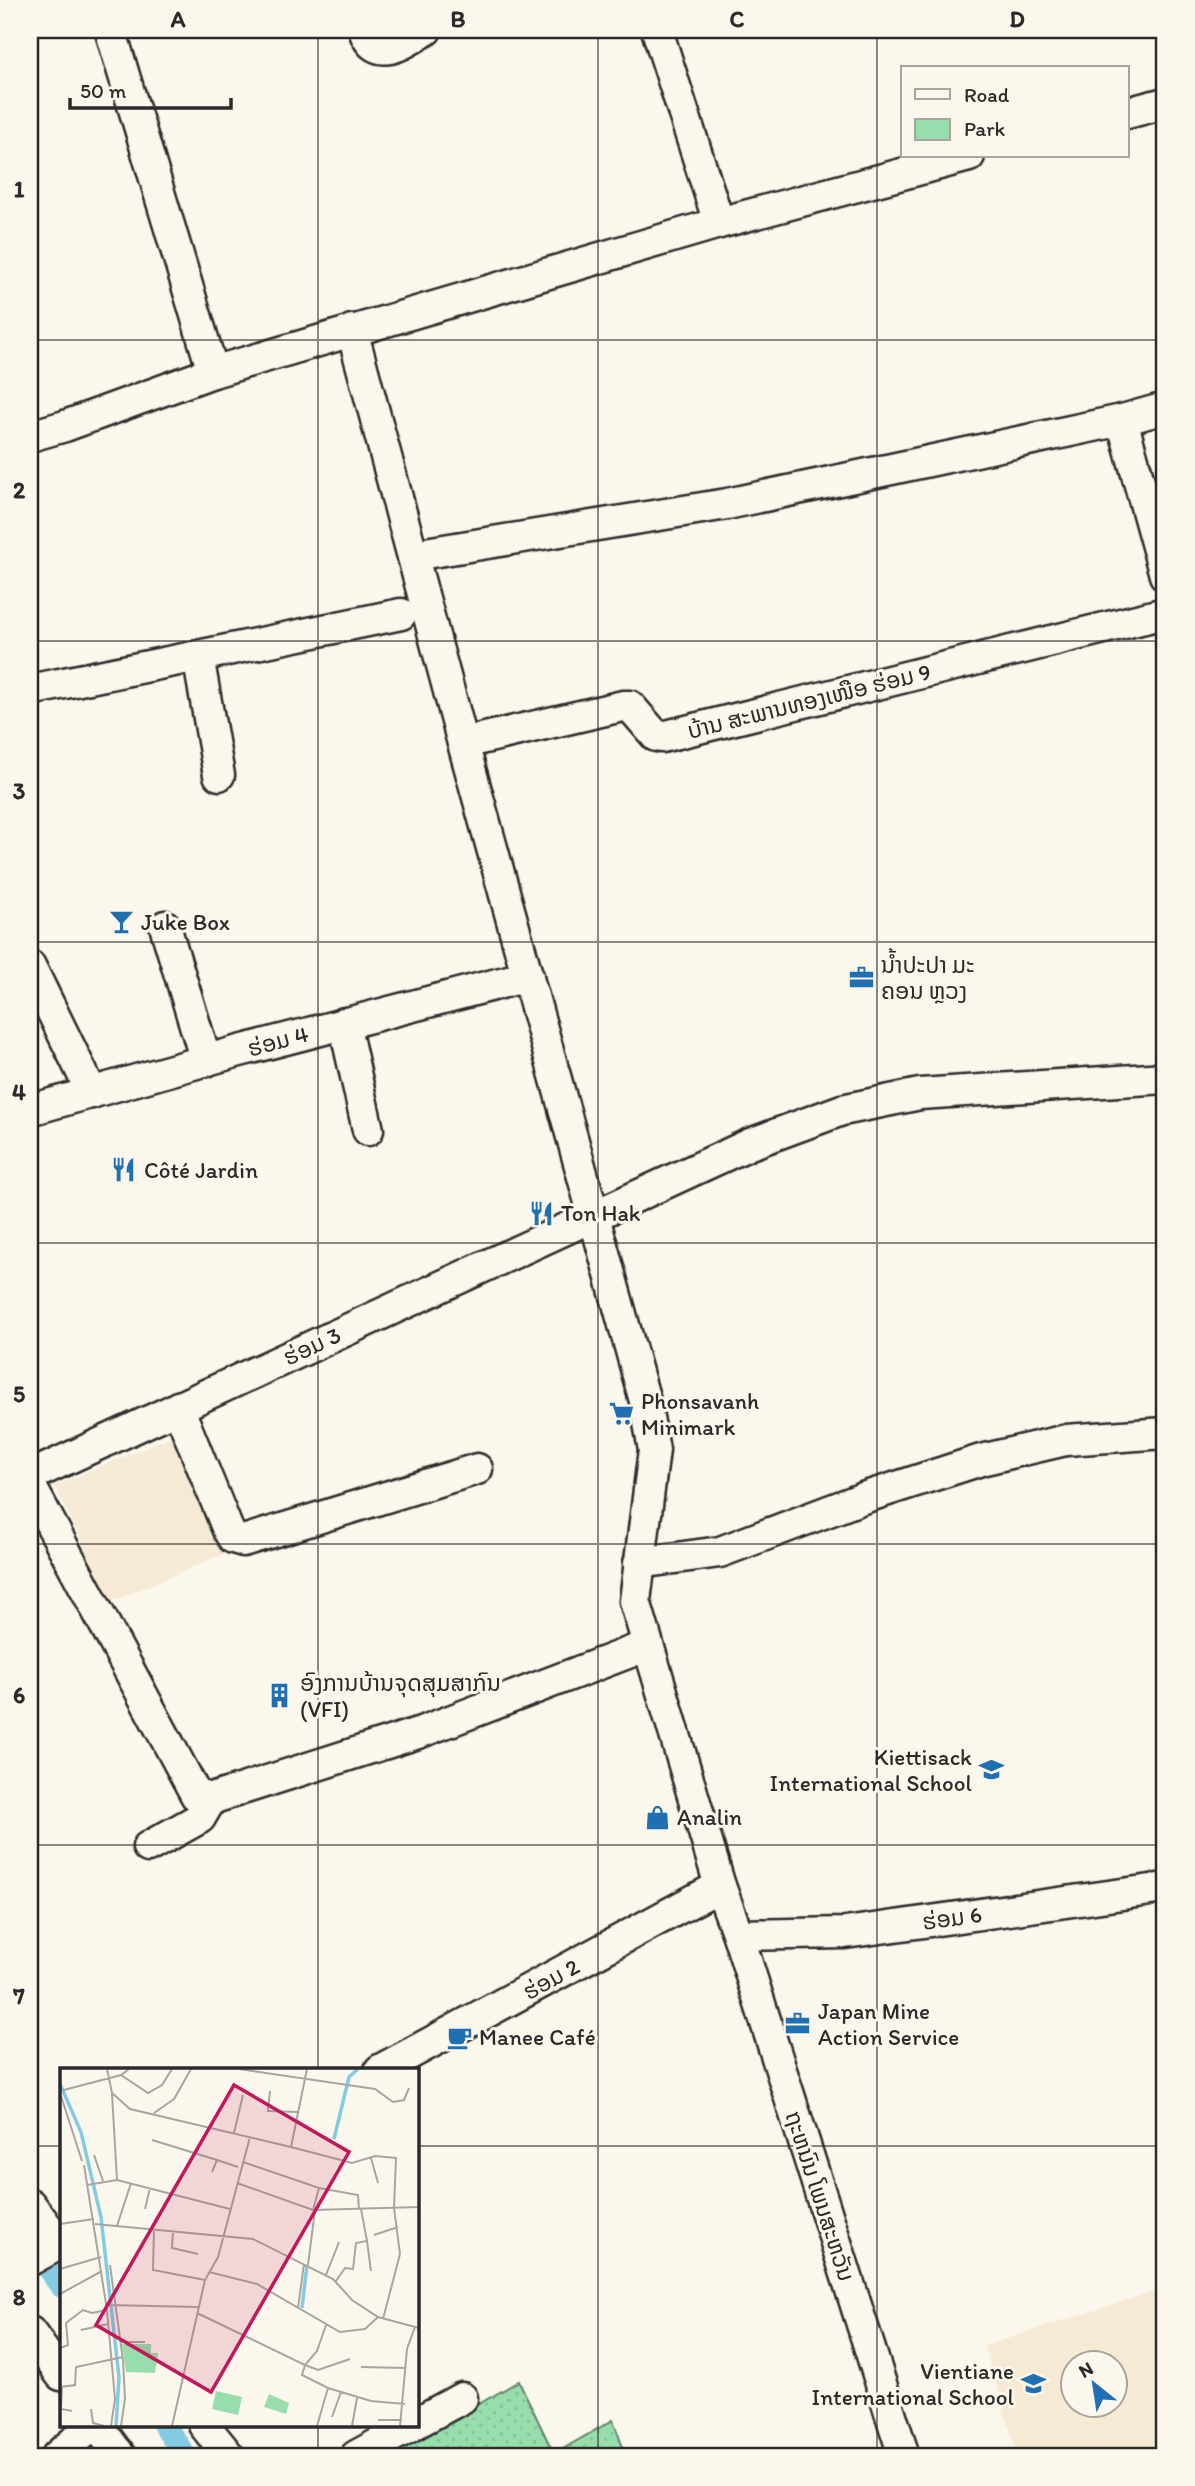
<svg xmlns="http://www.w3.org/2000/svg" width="1195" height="2486" viewBox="0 0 1195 2486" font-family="Itim,'Noto Sans Lao',sans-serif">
	<defs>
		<pattern id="green-dots" width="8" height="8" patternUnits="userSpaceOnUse" patternTransform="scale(1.75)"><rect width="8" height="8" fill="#97deac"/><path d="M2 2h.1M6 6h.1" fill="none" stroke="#82bf94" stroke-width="1.8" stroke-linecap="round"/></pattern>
	</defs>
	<rect width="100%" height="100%" fill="#fbf7ec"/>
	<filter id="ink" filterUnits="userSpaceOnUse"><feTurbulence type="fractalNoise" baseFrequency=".0143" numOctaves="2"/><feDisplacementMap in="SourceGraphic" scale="14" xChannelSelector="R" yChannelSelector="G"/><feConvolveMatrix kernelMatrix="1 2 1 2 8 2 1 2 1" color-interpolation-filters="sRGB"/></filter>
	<g filter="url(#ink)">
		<!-- built -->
		<g fill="#f6ead4" fill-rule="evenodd">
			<path d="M184 1431 235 1549 110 1602 55 1486Z"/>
			<path d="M1165 2288V2456H1018L984 2346ZM1072 2364H1114V2406H1072Z"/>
		</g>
		<!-- green -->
		<path fill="url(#green-dots)" stroke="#61846c" stroke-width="2" d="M519 2381 554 2454 613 2420 626 2456H388Z"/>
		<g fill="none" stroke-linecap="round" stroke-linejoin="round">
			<!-- canal -->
			<g stroke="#82cbe2" stroke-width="23">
				<path d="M30 2244 61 2286"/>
				<path d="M164 2425 185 2456"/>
			</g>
			<defs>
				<g id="minor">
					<path d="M364 30C376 65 405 42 426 30"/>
					<path d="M111 32 213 372"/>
					<path d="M1127 113 1165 103"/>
					<path d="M719 223 969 156"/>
					<path d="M352 330 461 736 645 1401 654 1450 635 1601 720 1886 738 1935 904 2456"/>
					<path d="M1122 420 1165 575"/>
					<path d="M30 436 65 426 213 372 719 223 657 30"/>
					<path d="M413 555 727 504 1122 420 1165 408"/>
					<path d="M198 656 401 614"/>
					<path d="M30 690 198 656 219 775"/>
					<path d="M463 743 623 706H630L656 736 662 737 1165 613"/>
					<path d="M165 926 206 1061"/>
					<path d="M30 966 92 1093"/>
					<path d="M344 1023 368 1130"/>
					<path d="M30 1110 232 1053 528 976"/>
					<path d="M178 1407 228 1530 233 1538 243 1541 477 1469"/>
					<path d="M30 1476 750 1144 842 1110 920 1094 1165 1078"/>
					<path d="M30 1485 196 1795 211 1799 421 1732 646 1646"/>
					<path d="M639 1563 720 1552 863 1498 981 1460 1066 1440 1165 1433"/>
					<path d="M148 1847 200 1818 211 1799"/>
					<path d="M738 1935 845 1933 1165 1888"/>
					<path d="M380 2070 720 1886"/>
					<path d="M30 2204 61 2245"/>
					<path d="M30 2260 61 2243"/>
					<path d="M30 2332 61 2375"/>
					<path d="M416 2423 462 2398"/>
					<path d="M97 2425 120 2456"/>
					<path d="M204 2425 229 2456"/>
					<path d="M57 2456 93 2425"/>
					<path d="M356 2456 413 2425"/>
				</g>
			</defs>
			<!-- minor casing -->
			<use href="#minor" stroke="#2b2b2b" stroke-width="35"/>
			<!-- minor -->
			<use href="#minor" stroke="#fbf7ec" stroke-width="30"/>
		</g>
	</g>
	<!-- grid -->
	<path fill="none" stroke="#2b2b2b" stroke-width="2" stroke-opacity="0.55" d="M318 30V2070M598 30V2456M877 30V2456M30 340H1165M30 641H1165M30 942H1165M30 1243H1165M30 1544H1165M30 1845H1165M30 2146H61M416 2146H1165M318 2425V2456"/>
	<!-- icons -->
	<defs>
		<symbol id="bar-bare" viewBox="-9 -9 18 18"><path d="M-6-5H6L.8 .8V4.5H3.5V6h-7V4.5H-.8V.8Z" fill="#1f6fb2" stroke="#fbf7ec" stroke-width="2.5" paint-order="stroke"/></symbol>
		<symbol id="office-bare" viewBox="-9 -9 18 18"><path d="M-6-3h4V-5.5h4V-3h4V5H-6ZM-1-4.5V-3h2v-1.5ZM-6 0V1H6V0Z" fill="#1f6fb2" stroke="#fbf7ec" stroke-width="2.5" paint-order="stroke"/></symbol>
		<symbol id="restaurant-bare" viewBox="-9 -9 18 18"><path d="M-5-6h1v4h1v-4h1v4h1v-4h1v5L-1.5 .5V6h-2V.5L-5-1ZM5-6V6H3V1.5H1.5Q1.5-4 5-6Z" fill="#1f6fb2" stroke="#fbf7ec" stroke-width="2.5" paint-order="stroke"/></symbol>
		<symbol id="supermarket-bare" viewBox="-9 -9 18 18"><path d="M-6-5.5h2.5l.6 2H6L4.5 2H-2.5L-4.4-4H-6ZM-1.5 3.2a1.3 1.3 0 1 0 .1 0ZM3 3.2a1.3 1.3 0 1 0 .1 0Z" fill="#1f6fb2" stroke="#fbf7ec" stroke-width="2.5" paint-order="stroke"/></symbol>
		<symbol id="building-bare" viewBox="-9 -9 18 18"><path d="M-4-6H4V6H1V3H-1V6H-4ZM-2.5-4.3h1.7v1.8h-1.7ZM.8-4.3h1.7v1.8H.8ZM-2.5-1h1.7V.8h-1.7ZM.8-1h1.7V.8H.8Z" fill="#1f6fb2" stroke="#fbf7ec" stroke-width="2.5" paint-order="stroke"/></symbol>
		<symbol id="school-bare" viewBox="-9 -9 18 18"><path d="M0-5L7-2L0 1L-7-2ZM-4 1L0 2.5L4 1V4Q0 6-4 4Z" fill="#1f6fb2" stroke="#fbf7ec" stroke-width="2.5" paint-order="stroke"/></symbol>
		<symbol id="shop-bare" viewBox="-9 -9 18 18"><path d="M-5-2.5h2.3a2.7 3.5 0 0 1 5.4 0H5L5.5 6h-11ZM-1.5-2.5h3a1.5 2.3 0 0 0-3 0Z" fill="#1f6fb2" stroke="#fbf7ec" stroke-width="2.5" paint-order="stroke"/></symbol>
		<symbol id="cafe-bare" viewBox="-9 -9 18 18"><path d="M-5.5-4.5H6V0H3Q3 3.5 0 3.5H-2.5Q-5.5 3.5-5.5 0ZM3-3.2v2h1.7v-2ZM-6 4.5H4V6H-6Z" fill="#1f6fb2" stroke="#fbf7ec" stroke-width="2.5" paint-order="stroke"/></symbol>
	</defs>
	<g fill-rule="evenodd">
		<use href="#bar-bare" x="104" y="904" width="35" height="35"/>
		<use href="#office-bare" x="844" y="960" width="35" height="35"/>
		<use href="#restaurant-bare" x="106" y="1152" width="35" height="35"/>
		<use href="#restaurant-bare" x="524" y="1196" width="35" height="35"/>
		<use href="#supermarket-bare" x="604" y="1396" width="35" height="35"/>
		<use href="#building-bare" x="262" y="1678" width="35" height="35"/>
		<use href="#school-bare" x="974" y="1752" width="35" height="35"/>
		<use href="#shop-bare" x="640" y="1800" width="35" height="35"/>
		<use href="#office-bare" x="780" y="2006" width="35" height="35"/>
		<use href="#cafe-bare" x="442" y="2020" width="35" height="35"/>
		<use href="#school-bare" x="1016" y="2366" width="35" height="35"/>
	</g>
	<g text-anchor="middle" stroke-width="6" stroke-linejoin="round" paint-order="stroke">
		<!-- street labels -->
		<g font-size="23" fill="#2b2b2b" stroke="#fbf7ec">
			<text transform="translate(809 701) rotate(-14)" y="8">ບ້ານ ສະພານທອງເໜືອ ຮ່ອມ 9</text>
			<text transform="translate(278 1041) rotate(-15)" y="8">ຮ່ອມ 4</text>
			<text transform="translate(312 1346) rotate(-25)" y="8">ຮ່ອມ 3</text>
			<text transform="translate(952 1918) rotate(-8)" y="8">ຮ່ອມ 6</text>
			<text transform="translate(551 1979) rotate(-29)" y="8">ຮ່ອມ 2</text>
			<text transform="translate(820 2196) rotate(72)" y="8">ຖະຫນົນ ໂພນສະຫວັນ</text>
		</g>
		<!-- poi labels -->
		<g font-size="23" fill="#2b2b2b" stroke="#fbf7ec" text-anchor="start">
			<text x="141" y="930">Juke Box</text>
			<text x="881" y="973">ນ້ຳປະປາ ມະ<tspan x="881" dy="26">ຄອນ ຫຼວງ</tspan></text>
			<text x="144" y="1178">Côté Jardin</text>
			<text x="561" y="1221">Ton Hak</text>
			<text x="641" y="1409">Phonsavanh<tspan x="641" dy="26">Minimark</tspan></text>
			<text x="300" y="1691">ອົງການບ້ານຈຸດສຸມສາກົນ<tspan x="300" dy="26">(VFI)</tspan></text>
			<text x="972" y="1765" text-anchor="end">Kiettisack<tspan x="972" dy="26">International School</tspan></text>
			<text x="677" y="1825">Analin</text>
			<text x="818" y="2019">Japan Mine<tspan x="818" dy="26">Action Service</tspan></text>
			<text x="479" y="2045">Manee Café</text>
			<text x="1014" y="2379" text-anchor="end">Vientiane<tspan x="1014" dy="26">International School</tspan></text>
		</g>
	</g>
	<!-- overview -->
	<g transform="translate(60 2068)">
		<rect width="359" height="359" fill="#fbf7ec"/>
		<path d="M62 276H91V285H98L95 305 66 304ZM209 326 229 335 226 346 204 339Z" fill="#97deac"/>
		<path d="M156 323 182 329 178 347 152 341Z" fill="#97deac"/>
		<path fill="none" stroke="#82cbe2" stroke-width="3.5" d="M0 16 21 64 41 149 59 309 56 358M274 71 289 9 298 1M242 240 247 197"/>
		<path fill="none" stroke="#a8a59f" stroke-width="2" d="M47 1 52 25 70 41 231 79 247 1M179 1 315 21 333 34 344 32 349 20M61 7 88 25 102 17 112 1M0 23 61 7 69 1M210 23 208 43 238 44M52 26 57 112M1 28 22 93M94 45 114 31 131 1M174 65 183 27M92 72 157 92 152 104M231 79 292 95 315 88 336 90 334 140 340 186 323 251M34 87 43 113M311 90 318 115M157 92 178 99M183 94 259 120 298 127 299 142M24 97 47 242 55 331 51 358M177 115 253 142 359 139M27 117 57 112 170 141M85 141 90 120M253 142 259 120M0 156 34 151M35 156 193 171 273 211 292 232 318 249 359 260M57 158 71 115M94 161 93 202 145 212M113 163 112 180 138 186M314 167 338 159M307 173 311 203M50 197 63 292 65 331 61 358M248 197 255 142M0 201 41 189M149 204 197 216 280 264 305 261 318 249M266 207 279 174M276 213 285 200 293 201 296 175 307 173 301 141M0 226 42 203M46 237 138 239M238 240 244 196M137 245 245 297 242 307 268 320 311 333 345 336M266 257 257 283 245 297 258 302 290 291M21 262 48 256M60 274H85M0 280 8 277 6 255 23 242 32 245 47 242M301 299 346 300M0 319 15 317 16 299 63 289M2 319 1 341 12 343M31 341 33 355 44 358M272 349 281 324M318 352H342M112 358 145 212 158 189 190 69M257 358 268 320M292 358 297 330M340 358 347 281 355 259"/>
		<path fill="#c2185b" fill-opacity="0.15" stroke="#c2185b" stroke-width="3.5" d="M174 17 289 84 151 324 36 257Z"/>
		<rect width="359" height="359" fill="none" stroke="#2b2b2b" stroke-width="3.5"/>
	</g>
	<!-- margin -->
	<rect width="1195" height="2486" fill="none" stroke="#fbf7ec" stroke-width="77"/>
	<!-- legend -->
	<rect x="901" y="66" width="228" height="91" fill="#fbf7ec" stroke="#a8a59f" stroke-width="2"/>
	<rect x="915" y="89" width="35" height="10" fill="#fbf7ec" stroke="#a8a59f" stroke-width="2"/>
	<text x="964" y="102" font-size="21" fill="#2b2b2b">Road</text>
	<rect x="915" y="119" width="35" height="21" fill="#97deac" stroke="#a8a59f" stroke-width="2"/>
	<text x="964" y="136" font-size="21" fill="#2b2b2b">Park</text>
	<!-- north arrow -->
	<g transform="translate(1094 2384) rotate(330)"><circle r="33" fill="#fbf7ec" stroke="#a8a59f" stroke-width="2"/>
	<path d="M0-5L12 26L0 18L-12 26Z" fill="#1f6fb2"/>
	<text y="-10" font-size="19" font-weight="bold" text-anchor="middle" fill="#2b2b2b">N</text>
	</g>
	<!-- scale -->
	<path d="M70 98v10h161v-10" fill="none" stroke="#2b2b2b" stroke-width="3.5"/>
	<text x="80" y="98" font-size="21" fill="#2b2b2b" stroke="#fbf7ec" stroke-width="5" paint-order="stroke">50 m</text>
	<rect x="38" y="38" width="1118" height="2410" fill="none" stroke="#2b2b2b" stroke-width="2.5"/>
	<g font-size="23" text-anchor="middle" font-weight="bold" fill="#2b2b2b">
		<text x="178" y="27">A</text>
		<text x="458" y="27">B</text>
		<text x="737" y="27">C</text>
		<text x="1017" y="27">D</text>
		<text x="19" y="197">1</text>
		<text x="19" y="498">2</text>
		<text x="19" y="799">3</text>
		<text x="19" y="1100">4</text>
		<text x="19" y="1402">5</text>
		<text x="19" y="1703">6</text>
		<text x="19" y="2004">7</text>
		<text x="19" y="2305">8</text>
	</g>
</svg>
